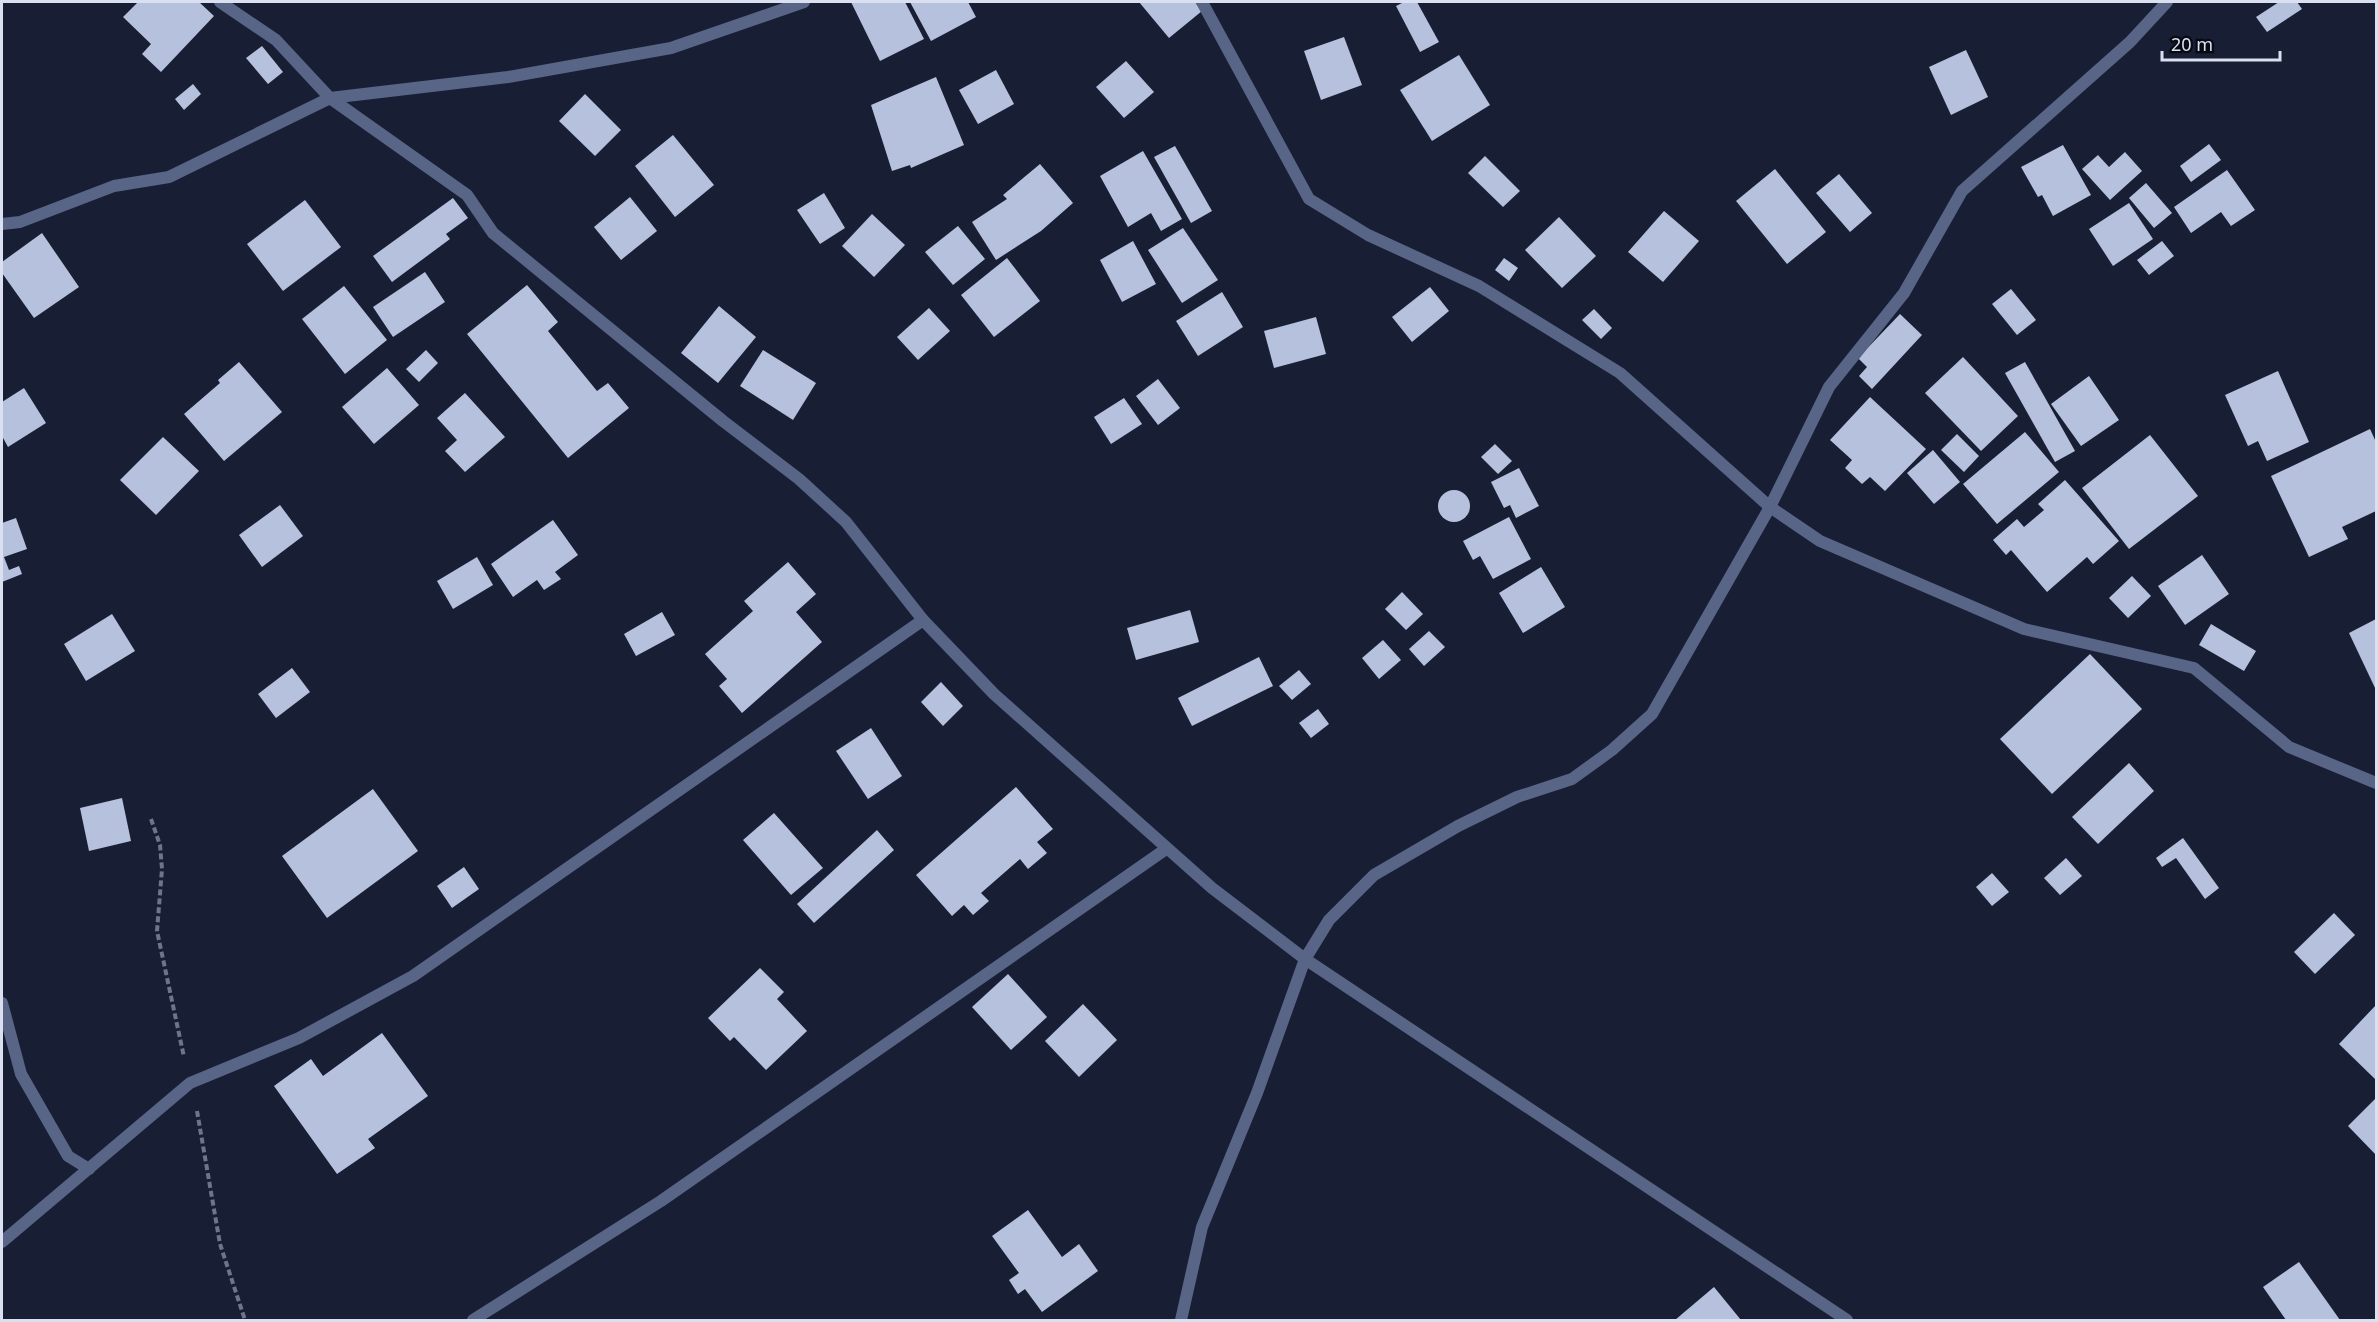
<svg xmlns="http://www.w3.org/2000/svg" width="2378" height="1322" viewBox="0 0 2378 1322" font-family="'Noto Sans',sans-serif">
	<rect width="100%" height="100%" fill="#181f34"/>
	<!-- building -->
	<g fill="#b6c1de">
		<path d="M138 2H199L214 16 161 72 142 54 151 44 123 17Z"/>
		<path d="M851 2H905L924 39 880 61Z"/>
		<path d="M910 2H968L976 17 931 41Z"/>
		<path d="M1139 2H1195L1202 11 1169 38Z"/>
		<path d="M1404 2H1417L1439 42 1420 52 1396 6Z"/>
		<path d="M2279 2H2297L2302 9 2267 32 2256 17Z"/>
		<path d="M1344 37 1362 85 1321 100 1304 51Z"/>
		<path d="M262 46 283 72 268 84 246 58Z"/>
		<path d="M1966 50 1988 97 1951 115 1929 67Z"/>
		<path d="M1459 55 1490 105 1432 141 1400 90Z"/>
		<path d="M1126 61 1154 92 1124 118 1096 87Z"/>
		<path d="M996 70 1014 104 978 124 959 90Z"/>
		<path d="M936 77 964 145 911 168 910 165 892 171 871 105Z"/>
		<path d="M193 84 201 94 184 110 175 99Z"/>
		<path d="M585 94 621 130 595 156 559 121Z"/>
		<path d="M673 135 714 185 675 217 635 166Z"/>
		<path d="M2209 144 2221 160 2191 182 2180 166Z"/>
		<path d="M2063 145 2091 195 2053 216 2042 195 2038 197 2021 167Z"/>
		<path d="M1175 146 1212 211 1191 223 1154 157Z"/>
		<path d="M1143 151 1182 219 1161 231 1151 213 1128 227 1100 176Z"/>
		<path d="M2125 152 2142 171 2110 200 2082 169 2098 155 2109 167Z"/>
		<path d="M1485 156 1520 191 1503 207 1468 173Z"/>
		<path d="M1040 164 1073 203 1041 231 996 260 972 222 1007 199 1003 195Z"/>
		<path d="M1775 169 1826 232 1787 264 1736 201Z"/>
		<path d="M2227 170 2255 210 2231 226 2221 212 2191 233 2174 207Z"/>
		<path d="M1839 174 1872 213 1850 232 1816 193Z"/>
		<path d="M2146 183 2172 213 2154 228 2129 198Z"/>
		<path d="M824 193 845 228 820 244 797 210Z"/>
		<path d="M630 197 657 231 621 260 594 227Z"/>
		<path d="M453 198 468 218 446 234 450 239 392 282 373 256Z"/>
		<path d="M305 200 341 247 283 291 247 244Z"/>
		<path d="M2129 203 2153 239 2113 266 2089 229Z"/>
		<path d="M1664 211 1699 241 1663 282 1628 252Z"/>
		<path d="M872 214 905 245 874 277 842 246Z"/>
		<path d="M1559 217 1596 256 1562 288 1525 250Z"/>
		<path d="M958 226 985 259 953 285 925 252Z"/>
		<path d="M1183 228 1218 280 1182 303 1148 250Z"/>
		<path d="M42 233 79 287 34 318 2 273V262Z"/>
		<path d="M1133 241 1156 284 1122 302 1100 260Z"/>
		<path d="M2162 241 2174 256 2149 275 2137 260Z"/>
		<path d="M1007 258 1040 301 994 337 961 295Z"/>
		<path d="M1504 258 1518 268 1509 281 1495 270Z"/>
		<path d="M425 272 445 302 393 337 373 307Z"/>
		<path d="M527 285 558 322 548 331 597 391 608 383 629 408 568 458 467 334Z"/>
		<path d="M344 286 387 340 345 374 302 319Z"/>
		<path d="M1430 287 1449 311 1412 342 1392 317Z"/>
		<path d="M2011 289 2036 320 2017 335 1992 304Z"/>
		<path d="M1222 292 1243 327 1198 356 1176 321Z"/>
		<path d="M719 306 756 337 718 383 681 353Z"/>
		<path d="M929 308 950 331 918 360 897 337Z"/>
		<path d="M1594 309 1612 328 1601 339 1582 320Z"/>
		<path d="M1900 314 1922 335 1872 389 1859 376 1867 367 1858 358Z"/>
		<path d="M1316 317 1326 354 1274 368 1264 331Z"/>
		<path d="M426 350 438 363 419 382 406 369Z"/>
		<path d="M763 350 816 383 793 420 740 386Z"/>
		<path d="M1963 357 2018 416 1981 451 1925 393Z"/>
		<path d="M239 362 282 412 224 461 184 414 220 383 218 380Z"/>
		<path d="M2025 362 2075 451 2055 462 2005 373Z"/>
		<path d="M387 368 419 405 374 444 342 407Z"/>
		<path d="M2278 371 2309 442 2267 461 2258 441 2248 446 2225 395Z"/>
		<path d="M2089 376 2119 420 2081 446 2051 404Z"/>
		<path d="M1158 379 1180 408 1158 425 1136 396Z"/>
		<path d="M24 388 46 423 8 447 2 436V402Z"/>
		<path d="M465 393 505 437 465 472 445 451 457 440 437 418Z"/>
		<path d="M1870 397 1926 449 1885 491 1870 477 1862 484 1845 468 1852 460 1830 440Z"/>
		<path d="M1124 398 1142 424 1111 444 1094 417Z"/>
		<path d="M2370 429 2376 442V511L2342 527 2348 539 2309 557 2271 476Z"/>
		<path d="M2025 432 2059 472 1997 524 1963 484Z"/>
		<path d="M1957 434 1979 456 1964 472 1941 450Z"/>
		<path d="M2150 435 2198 496 2129 549 2082 488Z"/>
		<path d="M163 437 199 471 156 515 120 480Z"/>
		<path d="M1495 444 1512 461 1498 474 1481 457Z"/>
		<path d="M1933 450 1960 482 1934 504 1907 473Z"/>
		<path d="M1519 468 1539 506 1516 518 1510 505 1504 508 1491 482Z"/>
		<path d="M2065 480 2119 541 2093 564 2087 557 2047 592 2011 550 2006 555 1993 540 2017 519 2024 527 2044 510 2038 504Z"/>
		<circle cx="1454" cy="506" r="16"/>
		<path d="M280 505 303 536 262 567 239 535Z"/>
		<path d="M1509 517 1531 559 1493 579 1480 556 1473 560 1463 541Z"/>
		<path d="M16 518 27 549 4 557 9 570 19 566 22 574 2 582V523Z"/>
		<path d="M553 520 578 555 555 572 561 579 544 590 537 580 513 597 491 564Z"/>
		<path d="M2202 555 2229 594 2185 625 2158 586Z"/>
		<path d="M477 557 493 585 453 609 437 581Z"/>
		<path d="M788 562 816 594 796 612 822 642 742 713 719 686 727 679 705 654 753 611 744 601Z"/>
		<path d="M1541 567 1565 607 1523 633 1499 593Z"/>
		<path d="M2132 576 2151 596 2128 618 2109 598Z"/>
		<path d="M1402 592 1423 614 1406 630 1385 609Z"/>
		<path d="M1190 610 1199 642 1136 660 1127 628Z"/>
		<path d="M662 612 675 635 636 656 624 634Z"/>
		<path d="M112 614 135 651 86 681 64 644Z"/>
		<path d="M2376 619V690L2349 633Z"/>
		<path d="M2211 624 2256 651 2244 671 2199 645Z"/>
		<path d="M1429 631 1445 647 1424 666 1409 649Z"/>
		<path d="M1383 640 1401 660 1379 679 1362 658Z"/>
		<path d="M2090 654 2142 709 2052 794 2000 739Z"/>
		<path d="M1259 657 1273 686 1192 726 1178 698Z"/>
		<path d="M292 668 310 692 276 718 258 694Z"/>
		<path d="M1299 670 1311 684 1292 700 1279 686Z"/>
		<path d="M941 682 963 706 943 726 921 702Z"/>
		<path d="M1318 709 1329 724 1311 738 1299 723Z"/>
		<path d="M871 728 902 776 868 799 836 751Z"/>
		<path d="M2129 763 2154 791 2098 844 2072 817Z"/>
		<path d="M1016 787 1053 829 1037 842 1047 853 1028 869 1020 859 981 893 989 901 973 915 964 905 952 916 916 875Z"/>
		<path d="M373 789 418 851 327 918 282 856Z"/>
		<path d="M122 798 131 841 89 851 80 808Z"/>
		<path d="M774 813 823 868 791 895 743 840Z"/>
		<path d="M877 830 894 850 814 923 797 904Z"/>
		<path d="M2183 838 2219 888 2205 899 2176 858 2162 867 2156 858Z"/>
		<path d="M2066 858 2082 876 2060 895 2044 878Z"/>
		<path d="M464 867 479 889 452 908 437 886Z"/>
		<path d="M1992 873 2009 892 1992 906 1976 887Z"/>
		<path d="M2334 913 2355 935 2315 974 2294 952Z"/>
		<path d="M760 968 784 992 777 999 807 1031 766 1070 734 1037 730 1041 708 1018Z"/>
		<path d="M1008 974 1047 1017 1011 1050 972 1007Z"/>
		<path d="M1083 1004 1117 1040 1079 1077 1045 1041Z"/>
		<path d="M2376 1005V1080L2339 1044Z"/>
		<path d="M382 1033 428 1096 368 1139 375 1148 337 1174 274 1086 311 1059 323 1076Z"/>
		<path d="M2376 1098V1155L2348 1126Z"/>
		<path d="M1028 1210 1062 1257 1079 1244 1098 1271 1042 1312 1025 1289 1018 1294 1009 1280 1019 1273 992 1236Z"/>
		<path d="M2299 1262 2340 1320H2286L2263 1287Z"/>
		<path d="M1714 1287 1741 1320H1675Z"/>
	</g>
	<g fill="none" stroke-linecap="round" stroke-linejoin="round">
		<!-- path -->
		<g stroke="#6f7588" stroke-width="4" stroke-dasharray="6 3" stroke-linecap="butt">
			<path d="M151 819 160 845 162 869 157 931 184 1057"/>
			<path d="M197 1111 220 1244 245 1320"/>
		</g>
		<!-- minor -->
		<g stroke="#596587" stroke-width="12">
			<path d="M220 2 276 40 330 98 508 77 671 48 804 2"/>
			<path d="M1202 2 1309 199 1368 235 1479 286 1620 373 1770 507 1820 541 2024 629 2194 668 2289 747 2376 783"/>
			<path d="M2 224 20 222 114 186 169 177 330 98 467 195 493 233 723 421 799 479 846 522 923 620 994 694 1212 888 1305 959 1847 1320"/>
			<path d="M2 1003 21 1074 68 1156 89 1169"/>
			<path d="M2 1242 190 1083 299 1038 413 976 923 620"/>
			<path d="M473 1320 661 1201 1166 849"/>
			<path d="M1181 1320 1202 1227 1257 1093 1305 959 1329 920 1374 875 1458 826 1517 797 1572 779 1612 750 1652 714 1770 507 1829 387 1904 293 1962 191 2130 42 2167 2"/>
		</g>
	</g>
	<!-- border -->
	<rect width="2378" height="1322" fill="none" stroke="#dae0ef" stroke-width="6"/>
	<!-- scale -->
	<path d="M2162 51v9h118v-9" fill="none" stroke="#dae0ef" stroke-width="3"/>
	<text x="2171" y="51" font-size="18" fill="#dae0ef" stroke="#070913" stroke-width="4.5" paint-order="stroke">20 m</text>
</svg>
